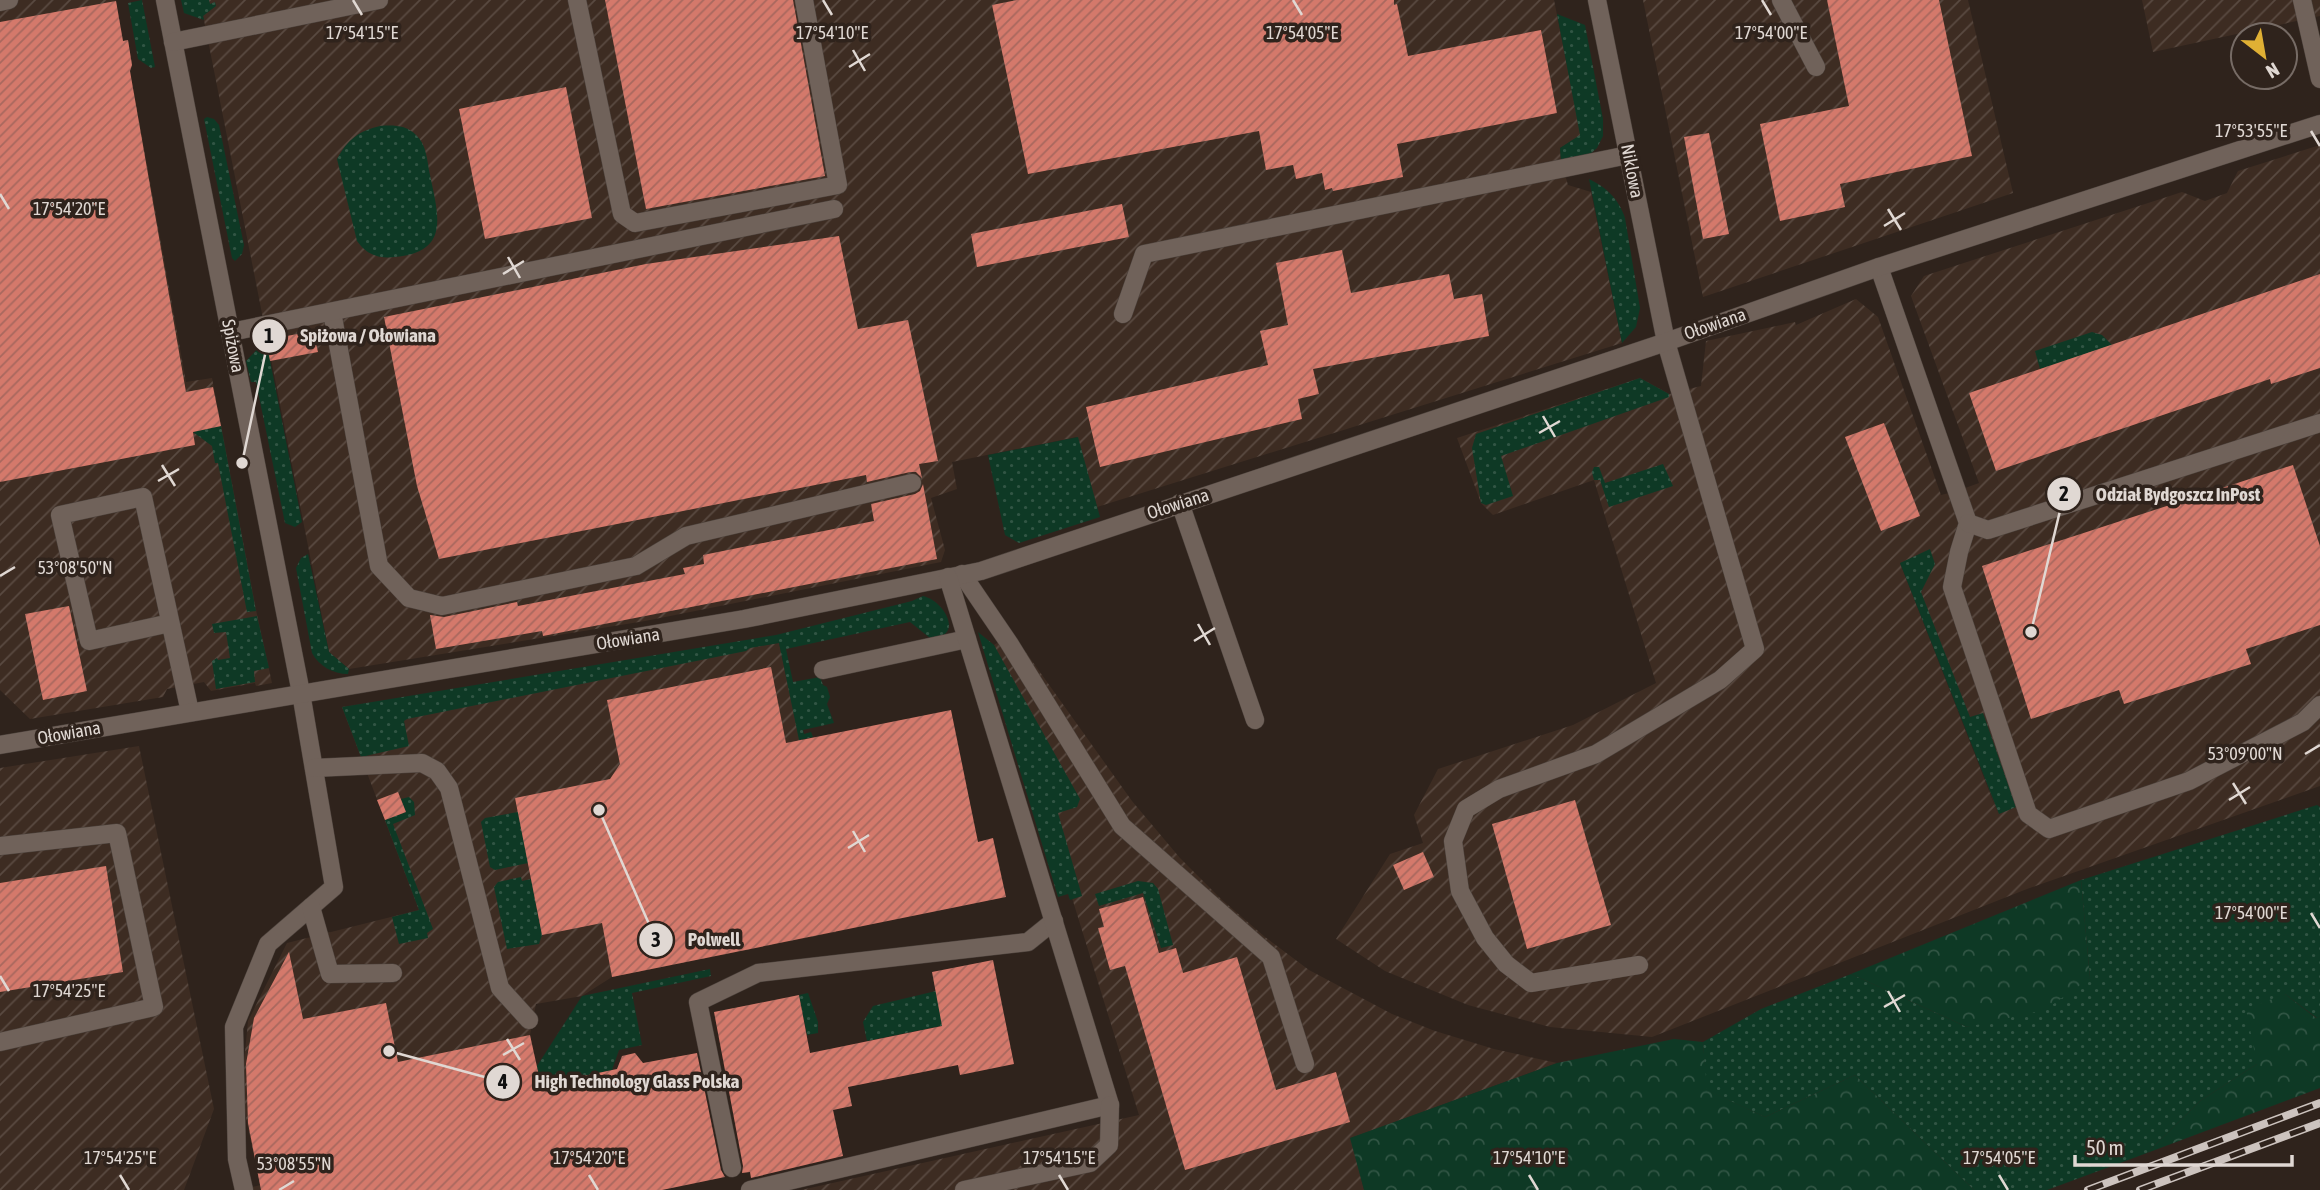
<svg xmlns="http://www.w3.org/2000/svg" width="2320" height="1190" viewBox="0 0 2320 1190" font-family="'Asap Condensed',sans-serif">
	<defs>
		<pattern id="industrial-furrows" width="10" height="10" patternUnits="userSpaceOnUse" patternTransform="scale(1.75)"><rect width="10" height="10" fill="#3d2c22"/><path d="M-1 1l2-2M0 10L10 0M9 11l2-2" fill="none" stroke="#594a41"/></pattern>
		<pattern id="green-dots" width="8" height="8" patternUnits="userSpaceOnUse" patternTransform="scale(1.75)"><rect width="8" height="8" fill="#0e3925"/><path d="M2 2h.1M6 6h.1" fill="none" stroke="#315544" stroke-width="1.8" stroke-linecap="round"/></pattern>
		<pattern id="forest-crowns" width="20" height="18" patternUnits="userSpaceOnUse" patternTransform="scale(1.75)"><rect width="20" height="18" fill="#0e3925"/><path d="M2 6a3 3 0 1 1 6 0M12 15a3 3 0 1 1 6 0" fill="none" stroke="#315544"/></pattern>
		<pattern id="building-hatch" width="6" height="6" patternUnits="userSpaceOnUse" patternTransform="scale(1.75)"><rect width="6" height="6" fill="#d4796b"/><path d="M-1 1l2-2M0 6l6-6M5 7l2-2" fill="none" stroke="#a8685e"/></pattern>
	</defs>
	<rect width="100%" height="100%" fill="#2f231c"/>
	<!-- industrial -->
	<g fill="url(#industrial-furrows)" fill-rule="evenodd">
		<path d="M0 0H116L123 41 128 40 132 65 129 74 111 96 134 93 186 382 212 378 256 610 272 683 256 686 255 683 211 691 204 682 167 689 163 697 30 719 0 690Z"/>
		<path d="M200 0H1554L1581 135 1560 148 1561 161 1568 185 1591 192 1622 343 1097 507 1077 437 952 462 957 489 931 498 945 550 941 562 645 621 349 669 329 652Z"/>
		<path d="M1643 0H1968L2013 193 1703 297Z"/>
		<path d="M2142 0H2320V16L2153 52Z"/>
		<path d="M2320 145V786L2027 889 1652 1037 1550 1027 1468 1005 1385 971 1336 939 1390 854 1423 843 1414 815 1438 769 1573 725 1656 683 1594 480 1493 515 1481 503 1457 438 1640 378 1669 394 1701 386 1706 341 1795 322 1796 325 1856 299 1878 317 1941 495 1957 491 1979 483 1911 296 1924 276 2182 192 2205 201 2227 193 2238 171ZM1906 562 2000 819 1900 563Z"/>
		<path d="M1012 633 1132 801 1180 858 1221 899 1265 937 1309 970 1392 1014 1435 1031 1494 1049 1557 1063 1351 1138 1364 1190H801L1139 1115 994 645Z"/>
		<path d="M779 643 800 740 802 739 829 872 824 873 836 932 612 977 582 996 536 1004 530 1035 558 1190H242L260 1185 241 1093 248 1021 287 943 419 910 342 707Z"/>
		<path d="M139 746 214 1109 184 1190H0V768Z"/>
	</g>
	<!-- green -->
	<g fill="url(#green-dots)">
		<path d="M142 0 155 67 151 68 138 59 128 3Z"/>
		<path d="M181 0H209L210 4 215 2 216 6 203 16 204 20 184 13Z"/>
		<path d="M1557 14 1585 25 1603 119V136L1597 148 1589 155 1561 161 1560 148 1580 135Z"/>
		<path d="M207 117 214 119 219 125 244 245 242 254 235 261 232 258 204 119Z"/>
		<path d="M380 126C393 125 406 125 416 135 427 145 427 161 430 175 438 215 451 252 395 257 379 259 367 255 357 241L337 159C348 139 359 131 380 126Z"/>
		<path d="M1589 179C1607 188 1618 198 1625 218L1640 308 1636 327 1622 343Z"/>
		<path d="M2092 332 2102 335 2112 345 2040 369 2035 351Z"/>
		<path d="M266 340 302 522 295 527 285 523 256 382H251L246 361Z"/>
		<path d="M1640 378 1669 394V397L1501 456 1513 496 1486 505 1481 503 1472 448 1476 434Z"/>
		<path d="M221 426 256 611 247 612 218 463H215L212 446 193 432Z"/>
		<path d="M1078 437 1100 517 1019 543 1005 535 988 455Z"/>
		<path d="M1663 464 1673 486 1609 507 1600 480H1594L1592 472 1594 467H1599L1605 483Z"/>
		<path d="M1930 549 1935 564 1921 592 1970 717 1983 713 2016 807 1999 814 1900 563Z"/>
		<path d="M308 554 329 652 349 669 348 674C333 674 319 666 312 653L296 568 301 558Z"/>
		<path d="M923 596C945 601 965 638 930 638L910 622 786 649 793 682 820 677 823 685 827 687 830 697 827 704 834 723 803 730 804 734 811 732 813 737 799 740 779 643 750 648 746 651 407 719 404 721 409 746 361 757 342 707 776 635 912 601Z"/>
		<path d="M257 616 269 668 254 671 255 682 216 689 212 661 217 658 218 660 230 658 226 632 214 633 212 624Z"/>
		<path d="M978 632 994 645 1080 799 1077 807 1058 813 1082 896 1070 900 1068 894 1058 897Z"/>
		<path d="M409 797 414 802 415 815 393 824 433 929 427 933 428 938 399 944 392 917 419 910 385 820 406 812 401 799Z"/>
		<path d="M2317 805 2320 807V1016L2317 1018 2285 994 2257 1064 2200 1101 2147 1153 2047 1190H1974L1855 1075 1765 1117 1706 1090 1703 1042 1761 1009 1851 974 1967 1027 2090 978 2081 880Z"/>
		<path d="M518 812 528 863 495 870 490 867 481 822 485 818Z"/>
		<path d="M521 877 522 881 531 879 542 935 539 944 507 949 494 887 498 882Z"/>
		<path d="M1138 881 1153 883 1158 889 1173 945 1161 948 1143 893 1099 906 1095 894Z"/>
		<path d="M710 969 711 976 632 993 642 1045 619 1050 612 1070 540 1085 537 1066 582 996Z"/>
		<path d="M936 991 940 1012 950 1024 867 1041 863 1022 873 1006Z"/>
		<path d="M808 993 818 1022V1033L807 1035 799 995Z"/>
	</g>
	<!-- forest -->
	<g fill="url(#forest-crowns)">
		<path d="M2081 880 2090 978 2045 1010 1967 1027 1851 974Z"/>
		<path d="M2285 994 2316 1018 2320 1016V1088L2147 1153 2200 1101 2257 1064 2246 1009Z"/>
		<path d="M1674 1039 1703 1042 1707 1090 1765 1117 1855 1075 1974 1190H1364L1350 1138 1557 1063Z"/>
	</g>
	<!-- building -->
	<g fill="url(#building-hatch)">
		<path d="M605 0H793L825 176 646 209Z"/>
		<path d="M1017 0H1394V5L1397 4 1408 56 1541 30 1557 113 1397 144 1403 177 1333 191 1332 188 1325 190 1322 173 1296 179 1293 165 1266 170 1259 131 1028 174 992 5Z"/>
		<path d="M1827 0H1939L1972 156 1840 184 1845 207 1780 221 1760 124 1849 106Z"/>
		<path d="M116 1 123 41 128 40 132 65 130 71 186 392 213 387 221 426 193 432 195 445 0 482V22Z"/>
		<path d="M566 87 592 218 485 239 459 109Z"/>
		<path d="M1709 133 1729 234 1703 239 1684 137Z"/>
		<path d="M1122 204 1129 237 977 267 971 234Z"/>
		<path d="M839 236 858 329 908 320 938 461 919 464 922 478 916 472H910L867 482 866 475 439 559 417 486 384 317 646 264Z"/>
		<path d="M1342 250 1351 293 1449 274 1454 299 1482 294 1489 336 1313 369 1319 394 1298 399 1302 419 1100 467 1086 407 1268 365 1260 331 1288 325 1276 263Z"/>
		<path d="M2320 274V368L2271 384 2270 379 1996 471 1969 393Z"/>
		<path d="M313 331 318 352 270 361 266 340Z"/>
		<path d="M1884 423 1920 516 1881 531 1845 437Z"/>
		<path d="M2293 465 2320 546V625L2246 649 2251 664 2124 704 2119 690 2031 719 1982 566Z"/>
		<path d="M923 484 937 559 543 636 542 631 436 649 430 615 444 617 517 602 518 606 685 574 683 568 704 564 703 555 874 521 871 504 915 494 920 491Z"/>
		<path d="M69 606 87 691 43 700 25 614Z"/>
		<path d="M771 667 786 743 951 710 978 842 993 838 1006 897 612 977 602 923 542 935 515 798 610 779 620 764 607 700Z"/>
		<path d="M398 792 406 812 385 820 377 800Z"/>
		<path d="M1575 800 1611 925 1527 949 1492 824Z"/>
		<path d="M1423 852 1434 877 1404 890 1393 865Z"/>
		<path d="M106 866 123 972 0 992V883Z"/>
		<path d="M1143 897 1159 953 1176 948 1183 973 1237 957 1276 1090 1336 1072 1350 1122 1185 1170 1125 966 1110 970 1098 928 1104 927 1099 909Z"/>
		<path d="M289 952 303 1019 386 1003 398 1062 530 1035 541 1085 617 1069 622 1056 635 1053 643 1063 697 1053 721 1170 725 1177 662 1190H261L248 1123 246 1064 254 1018Z"/>
		<path d="M993 960 1014 1064 960 1075 958 1065 848 1087 852 1106 833 1110 843 1156 751 1178 750 1172 742 1173 743 1166 714 1012 799 995 810 1053 942 1026 932 972Z"/>
	</g>
	<g fill="none" stroke-linecap="round" stroke-linejoin="round">
		<defs>
			<g id="minor">
				<path d="M165 0 301 693 334 887 268 944 234 1027 237 1159 244 1190"/>
				<path d="M577 0 622 214 635 223 838 185 804 0"/>
				<path d="M1597 0 1666 342 1755 649 1720 680 1596 754 1499 789 1466 809 1453 841 1460 891 1485 938 1506 964 1531 983 1639 965"/>
				<path d="M1781 0 1816 67"/>
				<path d="M2302 0 2320 79"/>
				<path d="M0 2 9 0"/>
				<path d="M173 42 379 0"/>
				<path d="M1879 267 1968 523 1959 552 1952 587 2028 814 2049 829 2189 781 2303 722 2320 705"/>
				<path d="M332 312 379 566 409 598 442 606 636 566 686 536 912 483"/>
				<path d="M1123 314 1144 254 1628 155"/>
				<path d="M231 332 834 209"/>
				<path d="M1180 503 1255 720"/>
				<path d="M1968 523 1988 530 2320 423"/>
				<path d="M962 574 1009 643 1122 826 1271 957 1305 1064"/>
				<path d="M170 623 89 641 60 515 143 497 190 712"/>
				<path d="M823 670 967 639"/>
				<path d="M0 745 744 619 981 571 1666 342 1879 267 2320 124"/>
				<path d="M314 768 422 763 437 771 449 788 500 988 529 1020"/>
				<path d="M0 846 117 833 154 1007 0 1042"/>
				<path d="M311 907 330 974 393 973"/>
				<path d="M732 1168 698 1002 758 973 1028 942 1054 921"/>
				<path d="M750 1190 1110 1105 948 577"/>
				<path d="M964 1190 1090 1163 1109 1145 1110 1105"/>
			</g>
		</defs>
		<!-- minor casing -->
		<use href="#minor" stroke="#4b413b" stroke-width="19"/>
		<!-- minor -->
		<use href="#minor" stroke="#70625a" stroke-width="18"/>
		<defs>
			<g id="rail">
				<path d="M2088 1190 2320 1103"/>
				<path d="M2140 1190 2320 1123"/>
			</g>
		</defs>
		<!-- rail casing -->
		<use href="#rail" stroke="#ccc3be" stroke-width="8"/>
		<!-- rail -->
		<use href="#rail" stroke="#2f231c" stroke-width="5" stroke-dasharray="16" stroke-linecap="butt"/>
	</g>
	<!-- ticks -->
	<path fill="none" stroke="#e0d8d3" stroke-width="2.5" d="M353 0 362 15M823 0 832 15M1293 0 1302 15M1762 0 1771 15M853 50 865 71M849 67 870 54M2311 131 2320 146M0 194 9 209M1888 209 1901 230M1884 226 1905 213M508 257 520 278M503 274 524 261M1543 416 1555 437M1539 433 1560 421M162 465 175 486M158 481 179 469M0 576 15 567M1198 624 1210 645M1194 641 1215 628M2305 754 2320 745M2233 783 2246 804M2229 800 2250 787M853 831 865 852M848 848 869 835M2311 913 2320 928M0 976 9 991M1888 991 1900 1012M1884 1007 1905 995M507 1039 520 1060M503 1055 524 1043M120 1175 129 1190M589 1175 598 1190M1059 1175 1068 1190M1529 1175 1538 1190M1999 1175 2008 1190M279 1190 294 1181"/>
	<g text-anchor="middle" stroke-width="7" stroke-linejoin="round" paint-order="stroke">
		<!-- street labels -->
		<g font-size="18" fill="#e0d8d3" stroke="#2f231c">
			<text transform="translate(1632 171) rotate(79)" y="6">Niklowa</text>
			<text transform="translate(1715 324) rotate(-19)" y="6">Ołowiana</text>
			<text transform="translate(233 346) rotate(79)" y="6">Spiżowa</text>
			<text transform="translate(1178 504) rotate(-18)" y="6">Ołowiana</text>
			<text transform="translate(628 639) rotate(-9)" y="6">Ołowiana</text>
			<text transform="translate(69 733) rotate(-10)" y="6">Ołowiana</text>
		</g>
	</g>
	<g font-size="18" text-anchor="middle" fill="#e0d8d3" stroke="#2f231c" stroke-width="7" stroke-linejoin="round" paint-order="stroke">
		<text x="362" y="39">17°54'15"E</text>
		<text x="832" y="39">17°54'10"E</text>
		<text x="1302" y="39">17°54'05"E</text>
		<text x="1771" y="39">17°54'00"E</text>
		<text x="2251" y="137">17°53'55"E</text>
		<text x="69" y="215">17°54'20"E</text>
		<text x="75" y="574">53°08'50"N</text>
		<text x="2245" y="760">53°09'00"N</text>
		<text x="2251" y="919">17°54'00"E</text>
		<text x="69" y="997">17°54'25"E</text>
		<text x="120" y="1164">17°54'25"E</text>
		<text x="589" y="1164">17°54'20"E</text>
		<text x="1059" y="1164">17°54'15"E</text>
		<text x="1529" y="1164">17°54'10"E</text>
		<text x="1999" y="1164">17°54'05"E</text>
		<text x="294" y="1170">53°08'55"N</text>
	</g>
	<!-- callouts -->
	<path fill="none" stroke="#e0d8d3" stroke-width="2.5" d="M242 463L269 336M2031 632L2064 494M599 810L656 940M389 1051L503 1082"/>
	<g fill="#e0d8d3" stroke="#2f231c" stroke-width="2.5">
		<circle cx="242" cy="463" r="7"/>
		<circle cx="2031" cy="632" r="7"/>
		<circle cx="599" cy="810" r="7"/>
		<circle cx="389" cy="1051" r="7"/>
		<circle cx="269" cy="336" r="18"/>
		<circle cx="2064" cy="494" r="18"/>
		<circle cx="656" cy="940" r="18"/>
		<circle cx="503" cy="1082" r="18"/>
	</g>
	<g font-size="21" text-anchor="middle" font-weight="bold" fill="#111">
		<text x="269" y="343">1</text>
		<text x="2064" y="501">2</text>
		<text x="656" y="947">3</text>
		<text x="503" y="1089">4</text>
	</g>
	<g font-size="19" text-anchor="middle" font-weight="bold" fill="#e0d8d3" stroke="#2f231c" stroke-width="7" stroke-linejoin="round" paint-order="stroke">
		<text x="368" y="342">Spiżowa / Ołowiana</text>
		<text x="2178" y="501">Odział Bydgoszcz InPost</text>
		<text x="714" y="946">Polwell</text>
		<text x="637" y="1088">High Technology Glass Polska</text>
	</g>
	<!-- north arrow -->
	<g transform="translate(2264 56) rotate(149)"><circle r="33" fill="#2f231c" stroke="#766b65" stroke-width="2"/>
	<path d="M0-5L12 26L0 18L-12 26Z" fill="#e0b034"/>
	<text y="-10" font-size="19" font-weight="bold" text-anchor="middle" fill="#e0d8d3">N</text>
	</g>
	<!-- scale -->
	<path d="M2075 1155v10h217v-10" fill="none" stroke="#e0d8d3" stroke-width="3.5"/>
	<text x="2086" y="1155" font-size="21" fill="#e0d8d3" stroke="#2f231c" stroke-width="5" paint-order="stroke">50 m</text>
</svg>
